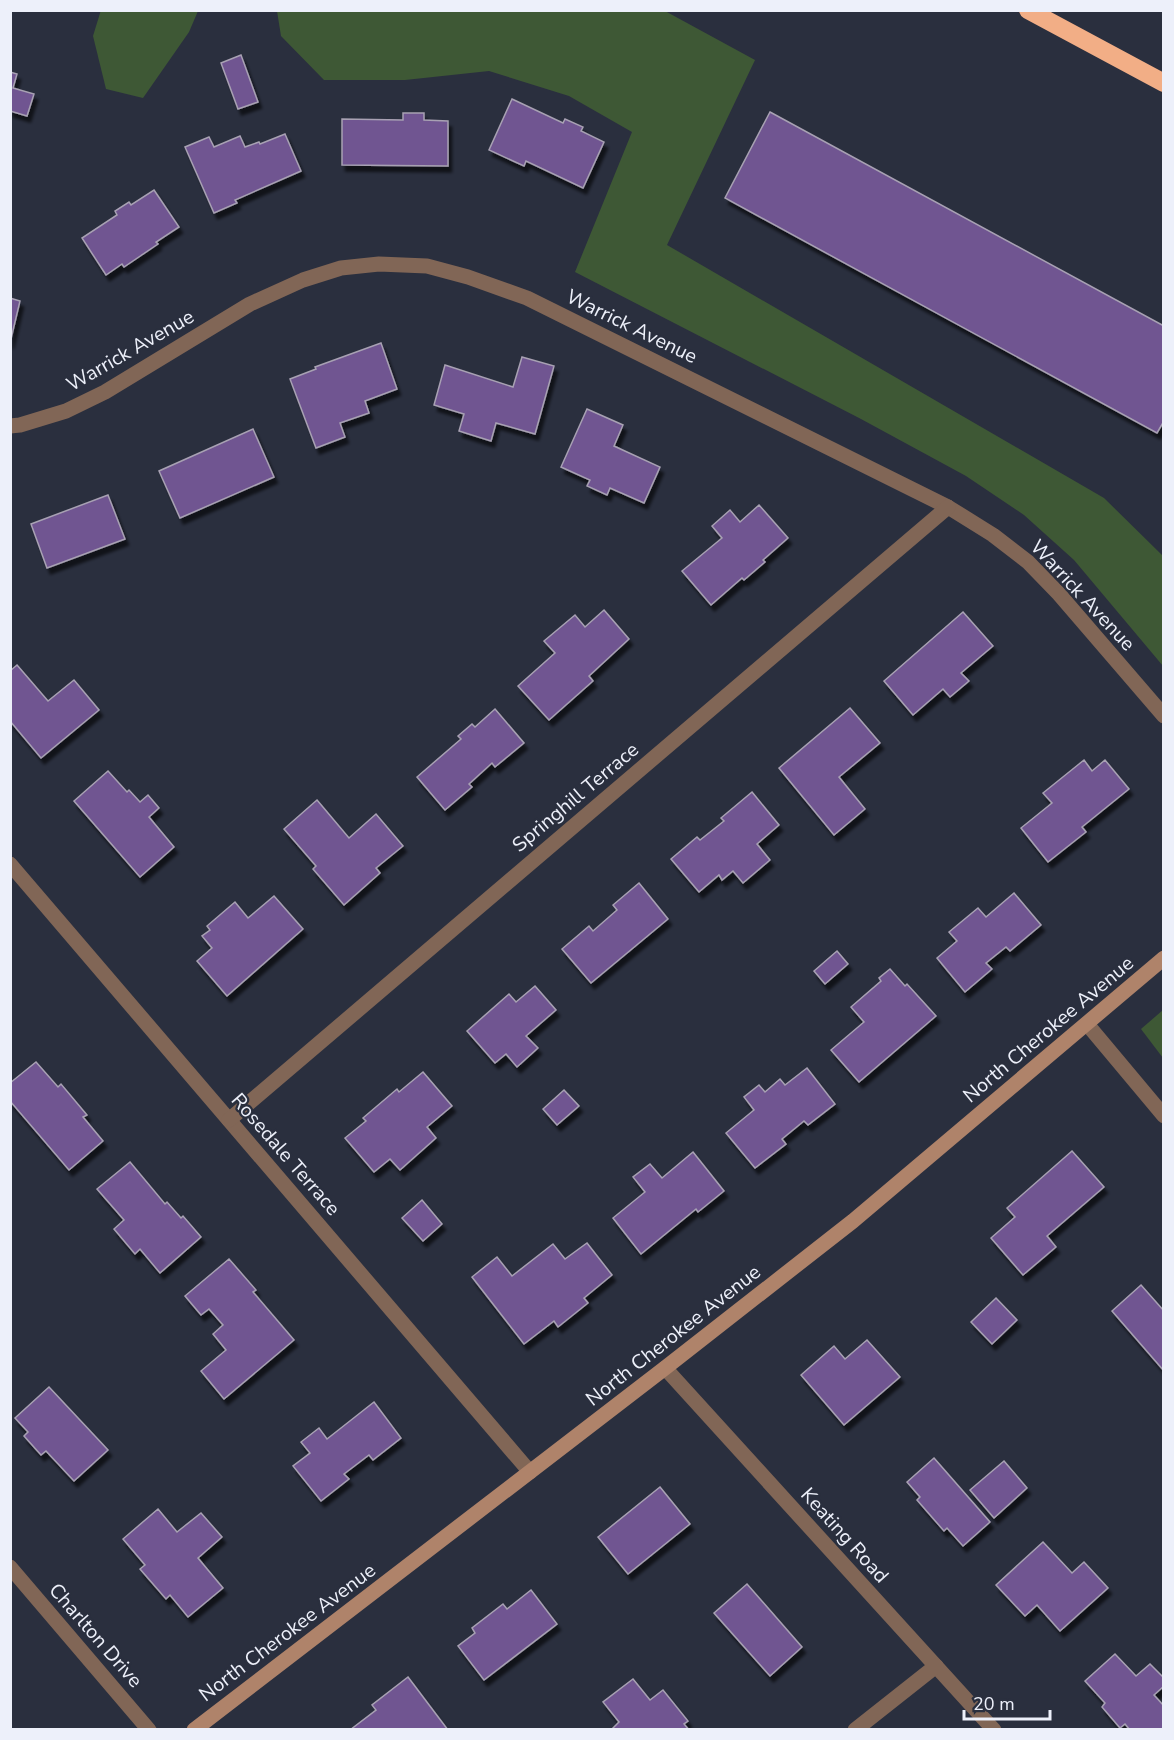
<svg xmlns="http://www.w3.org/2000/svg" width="1174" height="1740" viewBox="0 0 1174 1740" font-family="'Nunito Sans',sans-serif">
	<defs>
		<filter id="shadow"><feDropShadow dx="3.5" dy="6" stdDeviation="1.5" flood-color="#0009"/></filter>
	</defs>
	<rect width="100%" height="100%" fill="#2a2f3e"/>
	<!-- green -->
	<g fill="#3e5835">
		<path d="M101 10H198V11L189 32 143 98 106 89 93 36Z"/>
		<path d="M277 11H665L755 60 667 245 1104 498 1163 556V666L1074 560 1024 515 966 476 861 419 575 272 632 132 569 96 489 71 405 80H324L281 36Z"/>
		<path d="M1163 1010V1058L1141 1029Z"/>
	</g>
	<!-- building -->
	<g fill="#6f5591" stroke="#a8a1b3" stroke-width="1.5" filter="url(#shadow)">
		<path d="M241 55 258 102 238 109 221 63Z"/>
		<path d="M10 72 17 74 13 88 34 94 27 116 10 111Z"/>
		<path d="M512 99 563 123 565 119 583 127 581 131 604 142 583 188 526 161 524 166 489 150Z"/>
		<path d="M770 112 1164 326V421L1157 433 725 198Z"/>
		<path d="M403 113H424V120L448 121V166L342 165V119L403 120Z"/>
		<path d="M285 134 301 171 235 200 237 203 214 213 185 147 209 137 214 147 240 136 245 147 259 142 260 144Z"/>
		<path d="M154 190 179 227 156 242 158 244 124 267 122 264 106 275 82 238 117 215 115 211 129 202 131 205Z"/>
		<path d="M10 298 20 301 10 343Z"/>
		<path d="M381 343 397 389 365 401 369 413 340 423 345 437 316 448 290 379 316 369 315 367Z"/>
		<path d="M522 357 554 366 535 434 496 423 491 441 459 431 464 414 434 405 445 365 513 387Z"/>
		<path d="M587 409 623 425 614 446 660 467 644 503 610 488 607 495 587 486 590 480 561 467Z"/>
		<path d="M253 429 274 477 180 518 159 471Z"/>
		<path d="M108 495 125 539 47 568 31 524Z"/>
		<path d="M759 505 788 538 763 560 765 562 744 580 742 578 711 605 682 571 722 538 712 526 730 510 740 522Z"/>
		<path d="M604 610 629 639 589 676 593 681 549 720 518 686 555 653 544 641 575 615 585 627Z"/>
		<path d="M963 612 993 646 961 673 969 681 950 697 943 689 913 715 884 681Z"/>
		<path d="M17 665 48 701 74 680 99 710 41 758 10 721V671Z"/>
		<path d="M850 708 880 743 839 777 865 809 834 835 779 768Z"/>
		<path d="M495 709 524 743 495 767 492 763 469 784 472 787 445 810 417 777 461 739 458 736 472 724 475 727Z"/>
		<path d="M1084 760 1092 771 1105 760 1129 789 1082 827 1086 832 1048 862 1021 828 1052 803 1043 793Z"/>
		<path d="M108 771 127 792 129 790 140 802 148 795 159 808 149 817 174 847 140 877 74 801Z"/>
		<path d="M752 792 779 825 757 844 770 860 743 883 733 871 722 880 719 875 699 892 671 859 697 837 700 840 724 821 721 818Z"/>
		<path d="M317 800 349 838 376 814 403 846 376 868 380 873 344 905 313 869 316 866 284 829Z"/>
		<path d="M639 883 668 919 591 983 562 949 589 926 593 931 617 910 613 905Z"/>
		<path d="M1014 893 1041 925 1010 951 1006 947 986 963 992 969 965 992 937 958 957 941 949 932 978 908 986 917Z"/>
		<path d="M274 896 303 929 227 996 197 961 212 948 202 936 210 930 207 926 235 902 248 918Z"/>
		<path d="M837 951 848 964 825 984 814 971Z"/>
		<path d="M890 969 905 986 907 984 936 1016 859 1082 831 1050 864 1022 851 1007 881 981 879 978Z"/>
		<path d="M535 986 556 1010 526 1036 538 1048 517 1067 506 1054 495 1063 467 1031 509 994 516 1002Z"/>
		<path d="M36 1062 58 1087 61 1084 87 1115 83 1117 103 1141 69 1170 10 1101V1083Z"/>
		<path d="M807 1068 835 1104 808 1125 804 1121 782 1139 786 1144 755 1168 726 1133 754 1110 744 1097 759 1085 765 1092 780 1079 785 1085Z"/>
		<path d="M423 1072 452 1106 427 1127 436 1138 400 1170 390 1159 374 1172 345 1138 366 1121 363 1118 397 1089 399 1092Z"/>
		<path d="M564 1090 579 1106 557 1125 543 1109Z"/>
		<path d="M1072 1151 1104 1187 1047 1236 1056 1247 1023 1275 991 1238 1015 1217 1007 1208Z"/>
		<path d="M693 1152 724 1191 698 1212 696 1209 641 1254 613 1218 645 1192 633 1177 650 1164 662 1178Z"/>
		<path d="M130 1162 165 1204 167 1202 181 1218 183 1216 201 1237 160 1273 140 1249 135 1254 114 1229 124 1220 97 1189Z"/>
		<path d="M422 1200 442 1224 423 1241 402 1218Z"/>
		<path d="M587 1243 612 1275 584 1298 588 1303 558 1327 554 1321 524 1344 472 1277 497 1257 512 1276 553 1244 565 1259Z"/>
		<path d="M229 1259 256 1290 253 1292 294 1340 224 1399 201 1371 226 1350 213 1334 223 1325 209 1309 201 1315 185 1296Z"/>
		<path d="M1141 1285 1164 1311V1371L1112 1311Z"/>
		<path d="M996 1298 1017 1320 992 1344 971 1322Z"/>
		<path d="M867 1340 900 1377 844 1425 801 1375 834 1346 845 1359Z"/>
		<path d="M49 1387 108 1450 74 1481 46 1451 41 1455 24 1436 28 1432 15 1418Z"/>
		<path d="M374 1402 401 1438 373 1460 369 1455 344 1474 349 1479 321 1501 293 1466 310 1453 301 1442 319 1428 327 1439Z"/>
		<path d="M934 1458 990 1522 963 1546 947 1528 944 1531 917 1500 920 1497 907 1482Z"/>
		<path d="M1004 1461 1027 1488 994 1518 970 1490Z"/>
		<path d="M660 1487 690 1524 628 1574 598 1537Z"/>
		<path d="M158 1509 177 1532 201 1513 222 1537 198 1558 223 1588 188 1617 170 1595 166 1599 140 1569 145 1565 123 1539Z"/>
		<path d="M1043 1542 1072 1573 1084 1562 1108 1588 1060 1631 1037 1605 1025 1616 996 1585Z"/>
		<path d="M747 1584 802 1647 770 1676 714 1613Z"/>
		<path d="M531 1590 557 1624 484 1680 458 1646 475 1633 472 1628 503 1604 507 1609Z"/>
		<path d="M1115 1654 1136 1676 1150 1664 1164 1678V1686L1154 1695 1164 1706V1727L1160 1730H1130L1125 1724 1120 1728 1102 1707 1105 1703 1085 1681Z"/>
		<path d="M408 1677 448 1730H350L376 1710 372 1705Z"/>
		<path d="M633 1679 650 1700 663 1690 688 1721 684 1724 689 1730H611L619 1722 603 1702Z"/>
	</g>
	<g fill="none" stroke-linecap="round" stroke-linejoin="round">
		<!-- street -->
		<g stroke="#816656" stroke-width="15">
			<path d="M10 426 20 425 66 411 105 392 250 304 303 280 341 268 379 264 427 266 468 277 527 298 948 507 993 535 1028 562 1059 594 1164 716"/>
			<path d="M10 864 530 1472"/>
			<path d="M1087 1024 1164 1116"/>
			<path d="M229 1120 948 507"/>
			<path d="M665 1368 994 1730"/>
			<path d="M10 1567 149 1730"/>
			<path d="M855 1730 936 1666"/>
		</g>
		<!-- secondary -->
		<path stroke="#af836a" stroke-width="15" d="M194 1730 665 1368 853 1221 1164 958"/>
		<!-- highway -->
		<path stroke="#f2ae86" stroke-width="18" d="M1028 10 1164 83"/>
	</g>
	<g text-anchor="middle" stroke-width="4.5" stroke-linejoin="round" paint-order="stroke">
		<!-- street labels -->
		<g font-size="20" fill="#edf0fa" stroke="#2a2f3e">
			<text transform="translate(632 326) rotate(26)" y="7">Warrick Avenue</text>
			<text transform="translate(130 350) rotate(-30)" y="7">Warrick Avenue</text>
			<text transform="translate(1083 595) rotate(47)" y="7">Warrick Avenue</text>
			<text transform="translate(575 797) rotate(-40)" y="7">Springhill Terrace</text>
			<text transform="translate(1048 1029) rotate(-40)" y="7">North Cherokee Avenue</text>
			<text transform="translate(286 1154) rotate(49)" y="7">Rosedale Terrace</text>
			<text transform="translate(673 1335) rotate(-38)" y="7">North Cherokee Avenue</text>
			<text transform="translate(845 1535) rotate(48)" y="7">Keating Road</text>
			<text transform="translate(287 1632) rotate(-37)" y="7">North Cherokee Avenue</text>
			<text transform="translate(96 1635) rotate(49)" y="7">Charlton Drive</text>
		</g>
	</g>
	<!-- border -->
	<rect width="1174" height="1740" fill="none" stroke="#edf0fa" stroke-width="24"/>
	<!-- scale -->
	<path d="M964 1710v9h86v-9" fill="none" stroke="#edf0fa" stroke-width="3"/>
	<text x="973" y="1710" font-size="18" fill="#edf0fa" stroke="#2a2f3e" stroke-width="4.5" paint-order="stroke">20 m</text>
</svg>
